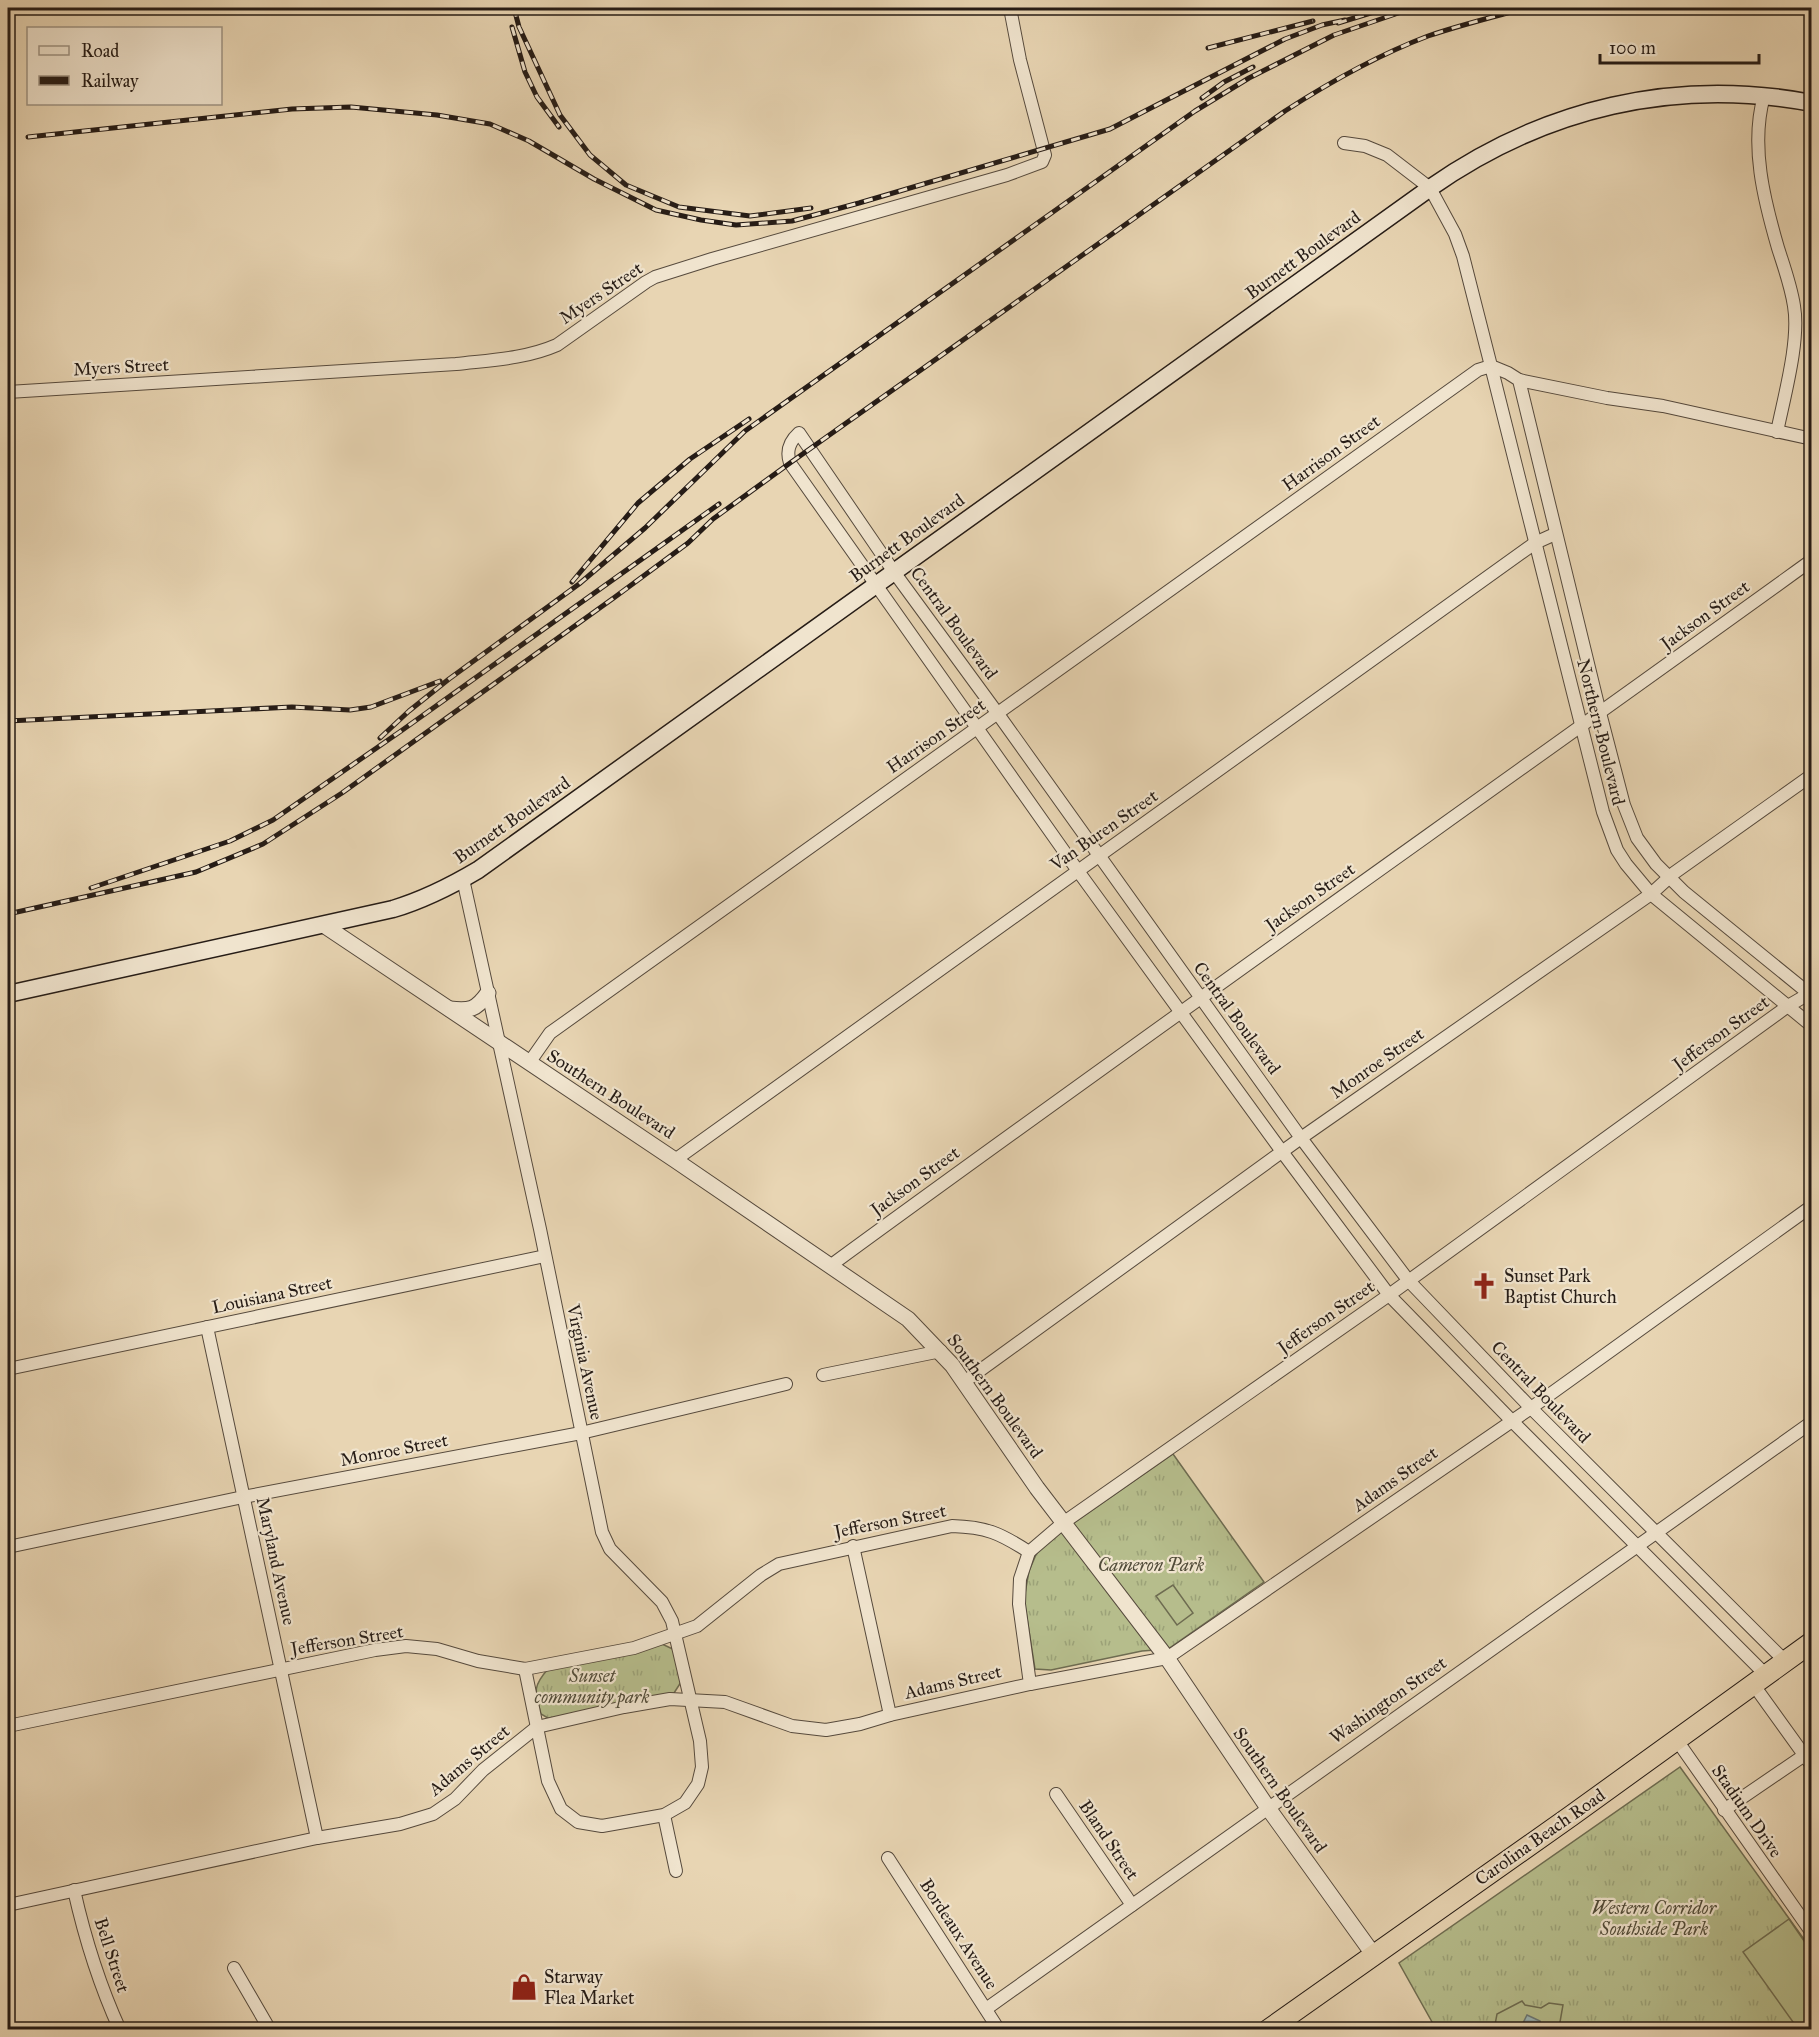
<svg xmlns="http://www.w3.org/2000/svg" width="1819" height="2037" viewBox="0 0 1819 2037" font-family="'IM FELL Great Primer',serif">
	<defs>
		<pattern id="grass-tufts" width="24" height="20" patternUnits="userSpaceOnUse" patternTransform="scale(1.5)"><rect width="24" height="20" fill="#b6bd8c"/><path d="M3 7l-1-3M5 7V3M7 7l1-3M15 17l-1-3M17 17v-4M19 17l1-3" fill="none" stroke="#9ca278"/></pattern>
		<pattern id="water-rules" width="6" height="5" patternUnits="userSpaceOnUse" patternTransform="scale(1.5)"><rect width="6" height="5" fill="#9bb6b6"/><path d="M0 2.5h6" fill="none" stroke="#7e9393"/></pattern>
	</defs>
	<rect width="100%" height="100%" fill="#e8d5b3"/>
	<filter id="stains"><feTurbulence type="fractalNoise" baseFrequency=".00333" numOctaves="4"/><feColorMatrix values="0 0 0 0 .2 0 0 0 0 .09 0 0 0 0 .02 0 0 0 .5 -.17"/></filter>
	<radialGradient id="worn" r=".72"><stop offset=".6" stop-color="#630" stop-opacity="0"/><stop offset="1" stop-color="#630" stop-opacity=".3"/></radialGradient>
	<!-- grass -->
	<g fill="url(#grass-tufts)" stroke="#6e6c51" stroke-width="1.5">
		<path d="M1173 1454 1264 1582 1168 1649 1142 1651 1051 1670 1035 1669 1024 1599 1029 1571 1038 1550 1056 1535Z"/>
		<path d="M662 1644 677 1651 683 1679 674 1693 553 1721 541 1714C535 1692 532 1687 548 1669Z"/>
		<path d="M1680 1767 1811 1949V2029H1436L1399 1963Z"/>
	</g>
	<!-- pitch -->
	<g fill="#b6bd8c" stroke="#6e6c51" stroke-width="1.5">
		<path d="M1173 1585 1193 1613 1177 1625 1156 1596Z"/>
		<path d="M1789 1919 1811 1951V2023L1802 2029H1798L1743 1952Z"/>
		<path d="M1522 2001 1525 2005 1541 2008 1549 2003 1563 2005 1560 2022 1552 2029 1494 2030 1497 2014Z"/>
	</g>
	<!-- water -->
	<path fill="url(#water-rules)" stroke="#6c7876" stroke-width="1.5" d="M1527 2015 1540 2021 1541 2029H1520Z"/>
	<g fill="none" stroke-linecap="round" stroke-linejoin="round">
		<defs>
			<g id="minor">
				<path d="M1764 96C1750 145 1764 200 1778 248 1784 267 1791 286 1794 306 1800 341 1784 397 1777 432"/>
				<path d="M1344 143 1365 146 1387 155 1430 188 1455 234 1463 256 1491 366 1508 373 1519 380 1600 713 1624 805 1637 838 1656 864 1684 892 1812 996"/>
				<path d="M1519 380 1607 398 1663 406 1812 439"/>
				<path d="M8 392 456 364C490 360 525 359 557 345L646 282 655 277 712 259 1007 175 1042 162 1045 155 1020 60 1010 8"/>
				<path d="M463 879 540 1229 602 1532 610 1549 662 1602 672 1621 700 1741 702 1767 698 1784 685 1803 664 1815 602 1826 578 1822 561 1809 548 1781 525 1669"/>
				<path d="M529 1063 550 1033 1478 370 1491 366 1603 812 1617 850 1626 864 1651 894 1812 1026"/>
				<path d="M675 1160 1535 543 1555 534"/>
				<path d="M830 1266C1155 1028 1485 796 1812 560"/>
				<path d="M207 1327 317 1838"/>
				<path d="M8 1369 545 1256"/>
				<path d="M823 1375 941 1351"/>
				<path d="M964 1382 1301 1138 1651 894 1674 873 1812 775"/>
				<path d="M853 1546 890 1715"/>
				<path d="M8 1547 243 1497 581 1433 786 1384"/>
				<path d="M1029 1552 1063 1523 1389 1295 1788 1006 1812 992"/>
				<path d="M1029 1552 1020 1579 1019 1604 1030 1684"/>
				<path d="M1766 1675 1511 1420 1389 1295 1283 1153 1078 871 790 463C786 451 789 442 799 433L894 572 998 714 1301 1138 1408 1280 1531 1408 1785 1661"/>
				<path d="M1753 1684 1812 1766"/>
				<path d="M8 1726 375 1650 406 1646 437 1649 478 1661 525 1669 634 1648 697 1626 761 1575 779 1564 952 1526C986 1527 1000 1533 1029 1552"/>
				<path d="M1676 1739 1812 1933"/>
				<path d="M1056 1794 1132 1905"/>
				<path d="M1724 1810 1812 1750"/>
				<path d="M664 1815 676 1871"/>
				<path d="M888 1858 999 2030"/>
				<path d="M74 1890C85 1939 99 1984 120 2030"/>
				<path d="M8 1905 317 1838 400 1824 433 1814 455 1799 483 1770 537 1727 624 1707 670 1699 725 1702 792 1726 826 1730 860 1724 890 1715 1030 1684 1167 1658 1531 1408 1812 1206"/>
				<path d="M234 1968 270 2030"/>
				<path d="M986 2009 1812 1422"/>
			</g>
			<g id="tertiary">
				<path d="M325 926 675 1160 908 1319 952 1365 1037 1488 1167 1658 1268 1808 1373 1954"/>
				<path d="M450 1009C470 1011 476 1010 488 993"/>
			</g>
			<path id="secondary" d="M8 994 393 909C423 900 451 886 478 870L1430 188C1544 108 1675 77 1812 103"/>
			<path id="trunk" d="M1268 2030 1571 1816 1812 1642"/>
		</defs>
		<!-- minor casing -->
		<use href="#minor" stroke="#564a3d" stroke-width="14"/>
		<!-- tertiary casing -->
		<use href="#tertiary" stroke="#564a3d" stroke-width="17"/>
		<!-- secondary casing -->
		<use href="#secondary" stroke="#261c16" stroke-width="19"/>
		<!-- trunk casing -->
		<use href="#trunk" stroke="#261c16" stroke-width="22"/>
		<!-- minor -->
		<use href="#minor" stroke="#f0e4ce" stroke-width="12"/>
		<!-- tertiary -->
		<use href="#tertiary" stroke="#f0e4ce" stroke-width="15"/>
		<!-- secondary -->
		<use href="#secondary" stroke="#f0e4ce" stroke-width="16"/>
		<!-- trunk -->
		<use href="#trunk" stroke="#e8d5b3" stroke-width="20"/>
		<defs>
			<g id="rail">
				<path d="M514 8 519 27 560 115 590 155 626 185 679 207 750 216 811 208"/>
				<path d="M1231 10 1241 8"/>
				<path d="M1338 23 1387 8"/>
				<path d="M512 27 525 72 537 97 559 127"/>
				<path d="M1208 48 1313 21"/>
				<path d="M1202 98 1224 82 1253 67"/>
				<path d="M28 137 292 109 351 107 437 115 490 124 529 141 594 179 656 210 701 220 736 225 792 221 859 203 1110 129 1285 39 1322 25 1345 20"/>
				<path d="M572 582 638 503 690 459 749 419"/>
				<path d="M8 721 292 707 350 710 371 707 440 681"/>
				<path d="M380 738 409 711 449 679 579 584 645 528 745 431 1195 111 1249 78 1334 35 1413 8"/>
				<path d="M91 888 230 841 273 820 401 731 719 504"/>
				<path d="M8 914 196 872 263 844 342 793 615 597 688 543 713 519 790 463 1285 111C1330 82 1378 55 1428 36 1460 25 1493 17 1526 8"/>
			</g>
		</defs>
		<!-- rail casing -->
		<use href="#rail" stroke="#261c16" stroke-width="5"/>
		<!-- rail -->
		<use href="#rail" stroke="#f0e4ce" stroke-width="3" stroke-dasharray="9" stroke-linecap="butt"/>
	</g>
	<!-- icons -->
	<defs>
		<symbol id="church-bare" viewBox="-9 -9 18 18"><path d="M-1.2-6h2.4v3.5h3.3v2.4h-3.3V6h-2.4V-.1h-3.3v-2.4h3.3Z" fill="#8f2418" stroke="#f0e4ce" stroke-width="2.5" paint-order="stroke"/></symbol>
		<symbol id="shop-bare" viewBox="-9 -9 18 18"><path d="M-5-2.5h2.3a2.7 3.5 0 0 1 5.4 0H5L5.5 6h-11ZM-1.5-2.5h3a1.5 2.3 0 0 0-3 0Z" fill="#8f2418" stroke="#f0e4ce" stroke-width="2.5" paint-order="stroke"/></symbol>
	</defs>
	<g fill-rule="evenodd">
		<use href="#church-bare" x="1465" y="1267" width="38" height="38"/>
		<use href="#shop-bare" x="505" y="1968" width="38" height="38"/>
	</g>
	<g text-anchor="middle" stroke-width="4.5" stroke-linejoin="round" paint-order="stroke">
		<!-- street labels -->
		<g font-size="18" fill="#261c16" stroke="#f0e4ce">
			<text transform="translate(1303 255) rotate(-36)" y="6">Burnett Boulevard</text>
			<text transform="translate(601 293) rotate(-34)" y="6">Myers Street</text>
			<text transform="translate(121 367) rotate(-3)" y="6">Myers Street</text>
			<text transform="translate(1331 453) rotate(-36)" y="6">Harrison Street</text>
			<text transform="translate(907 538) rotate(-36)" y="6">Burnett Boulevard</text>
			<text transform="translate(1705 615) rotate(-36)" y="6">Jackson Street</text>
			<text transform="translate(954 623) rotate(54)" y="6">Central Boulevard</text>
			<text transform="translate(1601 732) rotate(76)" y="6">Northern Boulevard</text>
			<text transform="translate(936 736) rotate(-35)" y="6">Harrison Street</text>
			<text transform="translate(512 820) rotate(-35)" y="6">Burnett Boulevard</text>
			<text transform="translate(1104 830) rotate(-35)" y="6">Van Buren Street</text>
			<text transform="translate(1310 897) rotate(-35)" y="6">Jackson Street</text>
			<text transform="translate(1237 1018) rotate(54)" y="6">Central Boulevard</text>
			<text transform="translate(1721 1033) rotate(-36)" y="6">Jefferson Street</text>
			<text transform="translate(1377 1063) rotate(-35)" y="6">Monroe Street</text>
			<text transform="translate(611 1094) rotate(33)" y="6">Southern Boulevard</text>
			<text transform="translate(915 1181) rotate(-36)" y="6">Jackson Street</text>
			<text transform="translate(272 1295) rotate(-12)" y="6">Louisiana Street</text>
			<text transform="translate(1326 1317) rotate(-35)" y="6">Jefferson Street</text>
			<text transform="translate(585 1362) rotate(78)" y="6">Virginia Avenue</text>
			<text transform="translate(1541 1392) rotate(46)" y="6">Central Boulevard</text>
			<text transform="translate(995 1396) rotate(54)" y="6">Southern Boulevard</text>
			<text transform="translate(394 1450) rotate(-11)" y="6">Monroe Street</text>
			<text transform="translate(1395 1479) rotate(-35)" y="6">Adams Street</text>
			<text transform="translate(890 1521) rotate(-11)" y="6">Jefferson Street</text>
			<text transform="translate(276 1561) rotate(78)" y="6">Maryland Avenue</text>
			<text transform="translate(347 1640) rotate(-9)" y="6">Jefferson Street</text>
			<text transform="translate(953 1682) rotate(-13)" y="6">Adams Street</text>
			<text transform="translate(1388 1700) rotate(-35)" y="6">Washington Street</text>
			<text transform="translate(469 1760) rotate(-40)" y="6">Adams Street</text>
			<text transform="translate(1280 1790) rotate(55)" y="6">Southern Boulevard</text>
			<text transform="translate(1747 1811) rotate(55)" y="6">Stadium Drive</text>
			<text transform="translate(1540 1837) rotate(-35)" y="6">Carolina Beach Road</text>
			<text transform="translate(1109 1840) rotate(56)" y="6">Bland Street</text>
			<text transform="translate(959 1934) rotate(57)" y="6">Bordeaux Avenue</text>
			<text transform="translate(112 1955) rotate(72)" y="6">Bell Street</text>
		</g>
		<!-- poi labels -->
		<g font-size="18" fill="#261c16" stroke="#f0e4ce" text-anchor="start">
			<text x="1504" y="1282">Sunset Park<tspan x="1504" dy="21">Baptist Church</tspan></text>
			<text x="544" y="1983">Starway<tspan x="544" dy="21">Flea Market</tspan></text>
		</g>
		<!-- park labels -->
		<g font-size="18" font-style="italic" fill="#514c39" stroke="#f0e4ce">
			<text x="1151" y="1571">Cameron Park</text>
			<text x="592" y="1682">Sunset<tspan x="592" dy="21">community park</tspan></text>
			<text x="1654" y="1914">Western Corridor<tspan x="1654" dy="21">Southside Park</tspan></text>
		</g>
	</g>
	<!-- margin -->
	<rect width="1819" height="2037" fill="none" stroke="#e8d5b3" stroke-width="30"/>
	<rect x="9" y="9" width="1801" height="2019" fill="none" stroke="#261c16" stroke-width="3"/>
	<rect x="15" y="15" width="1789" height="2007" fill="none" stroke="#261c16" stroke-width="1.5"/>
	<!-- legend -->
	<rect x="27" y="27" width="195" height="78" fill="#f0e4ce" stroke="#9f9484" stroke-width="1.5"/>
	<rect x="39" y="46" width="30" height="9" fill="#f0e4ce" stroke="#9f9484" stroke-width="1.5"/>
	<text x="81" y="57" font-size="18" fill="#261c16">Road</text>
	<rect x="39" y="76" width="30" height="9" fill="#261c16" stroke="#9f9484" stroke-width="1.5"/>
	<text x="81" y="87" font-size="18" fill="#261c16">Railway</text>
	<!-- scale -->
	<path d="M1600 54v9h159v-9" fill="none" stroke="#261c16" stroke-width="3"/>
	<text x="1609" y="54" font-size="18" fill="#261c16" stroke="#f0e4ce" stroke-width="4.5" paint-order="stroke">100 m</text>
	<rect width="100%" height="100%" filter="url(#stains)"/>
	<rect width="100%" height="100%" fill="url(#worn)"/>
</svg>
